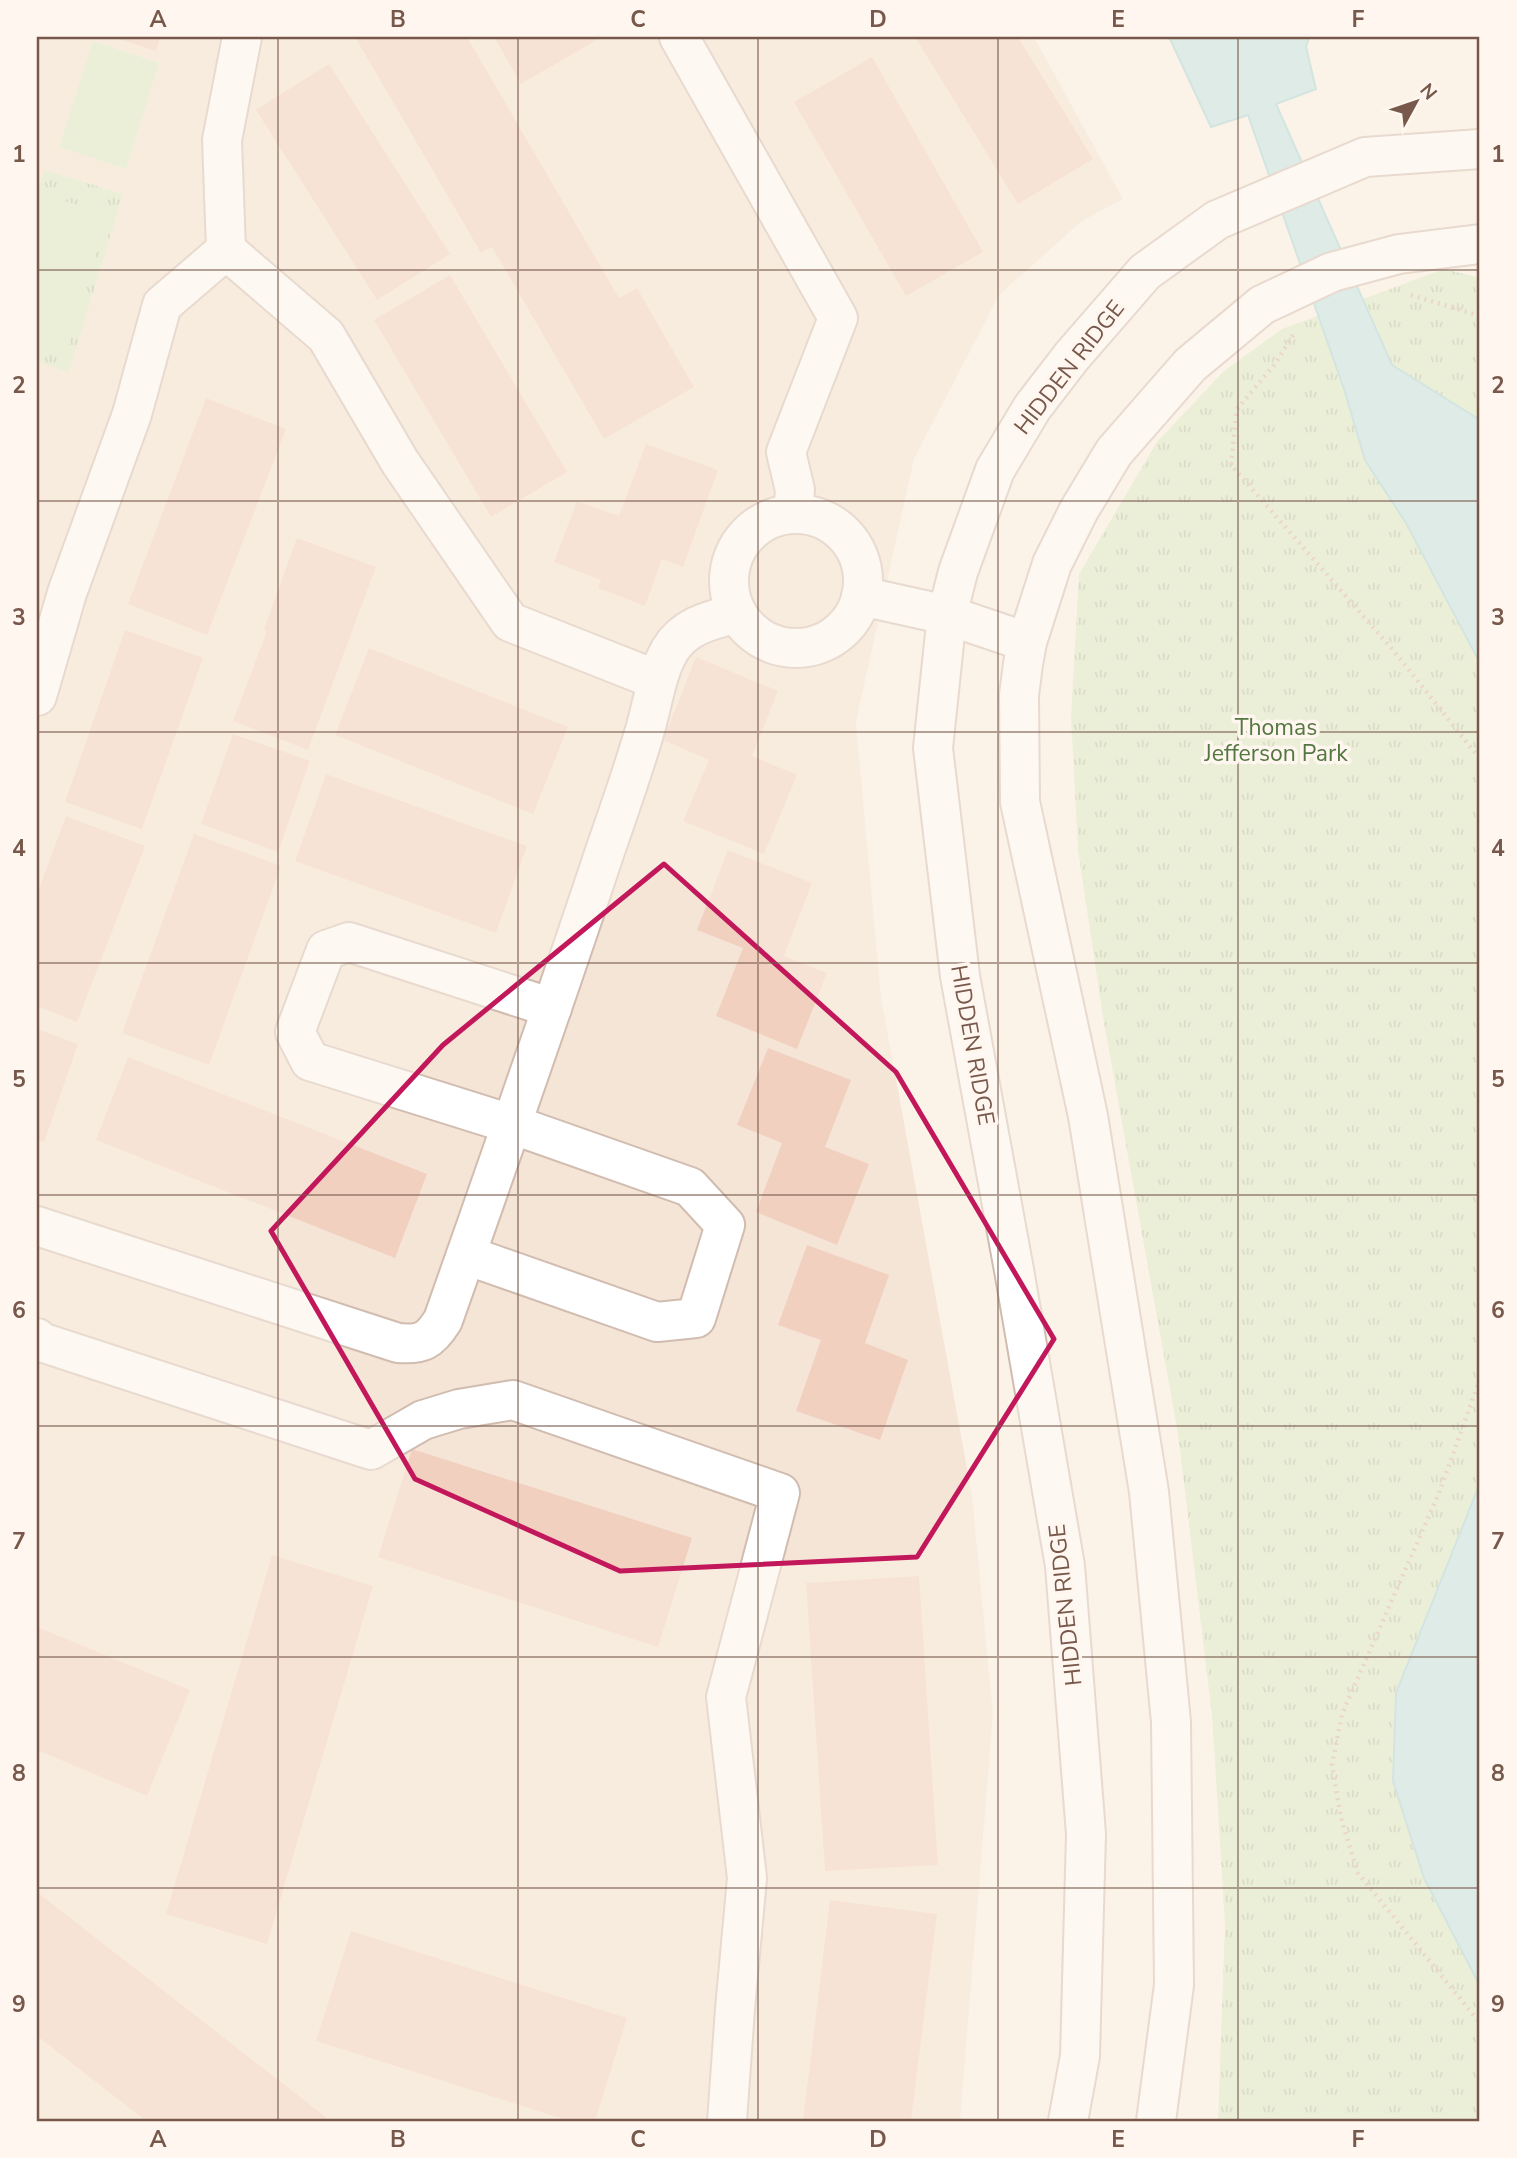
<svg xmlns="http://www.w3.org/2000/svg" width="1517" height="2158" viewBox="0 0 1517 2158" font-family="'Nunito Sans',sans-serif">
	<defs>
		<pattern id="grass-tufts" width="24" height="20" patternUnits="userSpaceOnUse" patternTransform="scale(1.75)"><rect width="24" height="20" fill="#d7ebc6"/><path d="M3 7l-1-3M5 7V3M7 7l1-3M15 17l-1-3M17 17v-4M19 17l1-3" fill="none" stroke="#b3c1a3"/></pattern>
	</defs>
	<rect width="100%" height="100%" fill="#fcf3e8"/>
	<!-- residential -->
	<path fill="#f4e5d6" d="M37 37H1034L1123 199 1082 221 999 295 914 459 856 722 881 997 972 1496 993 1714 960 2121H37Z"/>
	<!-- grass -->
	<g fill="url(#grass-tufts)">
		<path d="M44 170 123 194 69 372 37 362V194Z"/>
		<path d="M1444 269 1480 278V2121H1218L1225 1924 1212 1715 1178 1434 1103 1017 1078 850 1071 717 1079 574 1157 442 1224 371 1282 329Z"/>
	</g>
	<!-- pitch -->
	<g fill="#d7ebc6">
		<path d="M93 41 159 63 126 169 59 147Z"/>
		<path d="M44 195 108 214 68 346 37 336V220Z"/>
	</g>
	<!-- water -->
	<g fill="#bce3e7" stroke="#a2d4d8" stroke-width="2">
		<path d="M1169 37H1309L1306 47 1316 89 1276 104 1392 365 1480 420V663L1406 523 1365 460 1345 392 1248 115 1211 127Z"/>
		<path d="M1480 1483V1986L1424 1878 1393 1781 1396 1693Z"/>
	</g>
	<!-- building -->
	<g fill="#f2d0c0">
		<path d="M113 37H160L156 51Z"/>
		<path d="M355 37H467L619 298 637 288 694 387 604 439 492 247 481 253Z"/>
		<path d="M494 37H602L521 84Z"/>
		<path d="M915 37H1018L1093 159 1018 204Z"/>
		<path d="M872 57 983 252 906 296 794 102Z"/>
		<path d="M329 64 450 254 377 300 256 110Z"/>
		<path d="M450 275 567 472 491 517 374 320Z"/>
		<path d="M206 398 286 429 207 635 128 604Z"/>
		<path d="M646 444 718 470 683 567 662 559 645 606 598 588 601 580 554 562 577 501 619 516Z"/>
		<path d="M297 538 376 567 308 750 233 721 267 631 264 629Z"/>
		<path d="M125 630 203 658 142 829 65 802Z"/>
		<path d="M369 648 568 727 533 814 335 735Z"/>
		<path d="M696 657 778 691 752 756 797 775 764 854 683 821 709 760 663 740Z"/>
		<path d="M233 734 310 761 278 852 201 824Z"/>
		<path d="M326 774 527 846 496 933 295 861Z"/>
		<path d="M66 816 145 846 77 1022 37 1006V894Z"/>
		<path d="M194 834 281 866 209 1065 122 1033Z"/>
		<path d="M728 850 812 883 784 956 827 973 797 1049 716 1016 743 948 697 930Z"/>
		<path d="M37 1029 78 1044 44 1142 37 1139Z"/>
		<path d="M768 1048 851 1080 825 1147 869 1164 837 1245 756 1212 782 1143 737 1125Z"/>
		<path d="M128 1057 427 1174 395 1258 96 1140Z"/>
		<path d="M807 1245 889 1275 865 1343 908 1360 880 1440 796 1411 821 1340 778 1325Z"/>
		<path d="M412 1449 692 1538 658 1647 378 1557Z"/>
		<path d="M272 1555 373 1586 267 1944 166 1914Z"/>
		<path d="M919 1576 938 1865 825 1871 806 1583Z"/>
		<path d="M37 1627 190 1690 147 1796 37 1750Z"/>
		<path d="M37 1892 327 2118 324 2121H146L37 2036Z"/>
		<path d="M830 1900 937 1914 911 2121H803Z"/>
		<path d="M351 1931 627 2018 595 2121H570L316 2041Z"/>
	</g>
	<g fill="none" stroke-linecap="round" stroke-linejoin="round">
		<defs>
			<g id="minor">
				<path d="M679 37 838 318 786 452 795 490 793 514"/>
				<path d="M226 250 222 140 242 37"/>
				<circle cx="796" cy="581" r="67"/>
				<path d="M861 596 947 615 1027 642"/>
				<path d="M37 696 67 593 132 414 162 305 226 250 326 336 400 462 510 622 657 680"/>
				<path d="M37 1226 398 1343C422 1345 430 1341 443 1320 498 1164 553 1008 605 851 619 811 633 771 645 730 653 703 656 674 670 650 685 625 712 620 737 613"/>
				<path d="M466 1255 657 1322 696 1318 725 1225 690 1187 511 1124 310 1061 295 1032 326 950 349 942 552 1008"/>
				<path d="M37 1338 41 1342 371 1450 423 1420 459 1409 513 1400 780 1493 726 1697 747 1878 735 2009 727 2121"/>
				<path d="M1068 2121 1080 2056 1086 1834 1065 1566 1014 1270 960 976 933 748 947 615 958 572 995 470 1032 408 1072 356 1145 272 1217 220 1365 157 1480 149"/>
				<path d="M1156 2121 1174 1985 1171 1722 1149 1492 1088 1116 1020 802 1019 695 1023 664 1027 642 1052 564 1079 510 1114 452 1190 365 1262 305 1332 272 1399 254 1480 244"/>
			</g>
		</defs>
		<!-- minor casing -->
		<use href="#minor" stroke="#d1bcb0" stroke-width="42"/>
		<!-- path -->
		<g stroke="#d7b3a2" stroke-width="4.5" stroke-dasharray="2 5" stroke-linecap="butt">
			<path d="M1411 295 1480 316"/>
			<path d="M1293 335 1275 364 1237 409 1231 465 1393 650 1480 759"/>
			<path d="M1480 1379 1439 1493 1342 1714 1332 1765 1341 1818 1358 1873 1480 2023"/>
		</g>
		<!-- minor -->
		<use href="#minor" stroke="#fff" stroke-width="38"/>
	</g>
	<!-- marked area -->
	<path d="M0 0H1517V2158H0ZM664 864 896 1072 1054 1339 917 1557 620 1571 415 1479 271 1231 443 1045Z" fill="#fcf3e8" fill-opacity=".55" fill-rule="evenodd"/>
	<path fill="none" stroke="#c2185b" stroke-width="5" stroke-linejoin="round" d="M664 864 896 1072 1054 1339 917 1557 620 1571 415 1479 271 1231 443 1045Z"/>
	<!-- grid -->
	<path fill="none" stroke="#77584b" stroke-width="2" stroke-opacity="0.55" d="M278 37V2121M518 37V2121M758 37V2121M998 37V2121M1238 37V2121M37 270H1480M37 501H1480M37 732H1480M37 963H1480M37 1195H1480M37 1426H1480M37 1657H1480M37 1888H1480"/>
	<g text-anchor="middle" stroke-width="7" stroke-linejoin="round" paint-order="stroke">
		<!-- street labels -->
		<g font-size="23" fill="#77584b" stroke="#fff7ef">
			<text transform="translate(1069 367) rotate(-52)" y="8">HIDDEN RIDGE</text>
			<text transform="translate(973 1045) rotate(80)" y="8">HIDDEN RIDGE</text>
			<text transform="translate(1065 1605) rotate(-96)" y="8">HIDDEN RIDGE</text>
		</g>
		<!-- park labels -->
		<g font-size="23" fill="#547741" stroke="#fff7ef">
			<text x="1276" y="735">Thomas<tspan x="1276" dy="26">Jefferson Park</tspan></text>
		</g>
	</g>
	<!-- border -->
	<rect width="1517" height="2158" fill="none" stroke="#fff7ef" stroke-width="77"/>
	<!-- north arrow -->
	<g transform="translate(1416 102) rotate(50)" stroke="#fff7ef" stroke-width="5" paint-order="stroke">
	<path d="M0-5L12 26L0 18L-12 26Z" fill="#77584b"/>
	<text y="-10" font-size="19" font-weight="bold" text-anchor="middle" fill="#77584b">N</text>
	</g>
	<rect x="38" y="38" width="1440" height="2082" fill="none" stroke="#77584b" stroke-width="2.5"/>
	<g font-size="23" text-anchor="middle" font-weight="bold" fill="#77584b">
		<text x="158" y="27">A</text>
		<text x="398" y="27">B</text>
		<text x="638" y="27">C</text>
		<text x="878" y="27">D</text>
		<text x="1118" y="27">E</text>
		<text x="1358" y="27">F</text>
		<text x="19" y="162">1</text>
		<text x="1498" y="162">1</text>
		<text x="19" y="393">2</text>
		<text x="1498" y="393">2</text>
		<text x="19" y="625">3</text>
		<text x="1498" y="625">3</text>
		<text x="19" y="856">4</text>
		<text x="1498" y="856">4</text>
		<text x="19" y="1087">5</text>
		<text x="1498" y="1087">5</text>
		<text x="19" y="1318">6</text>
		<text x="1498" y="1318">6</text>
		<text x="19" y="1549">7</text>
		<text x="1498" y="1549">7</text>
		<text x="19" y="1781">8</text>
		<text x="1498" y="1781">8</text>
		<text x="19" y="2012">9</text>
		<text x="1498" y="2012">9</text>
		<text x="158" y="2147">A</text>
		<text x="398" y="2147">B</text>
		<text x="638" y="2147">C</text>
		<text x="878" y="2147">D</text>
		<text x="1118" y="2147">E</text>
		<text x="1358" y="2147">F</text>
	</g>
</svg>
